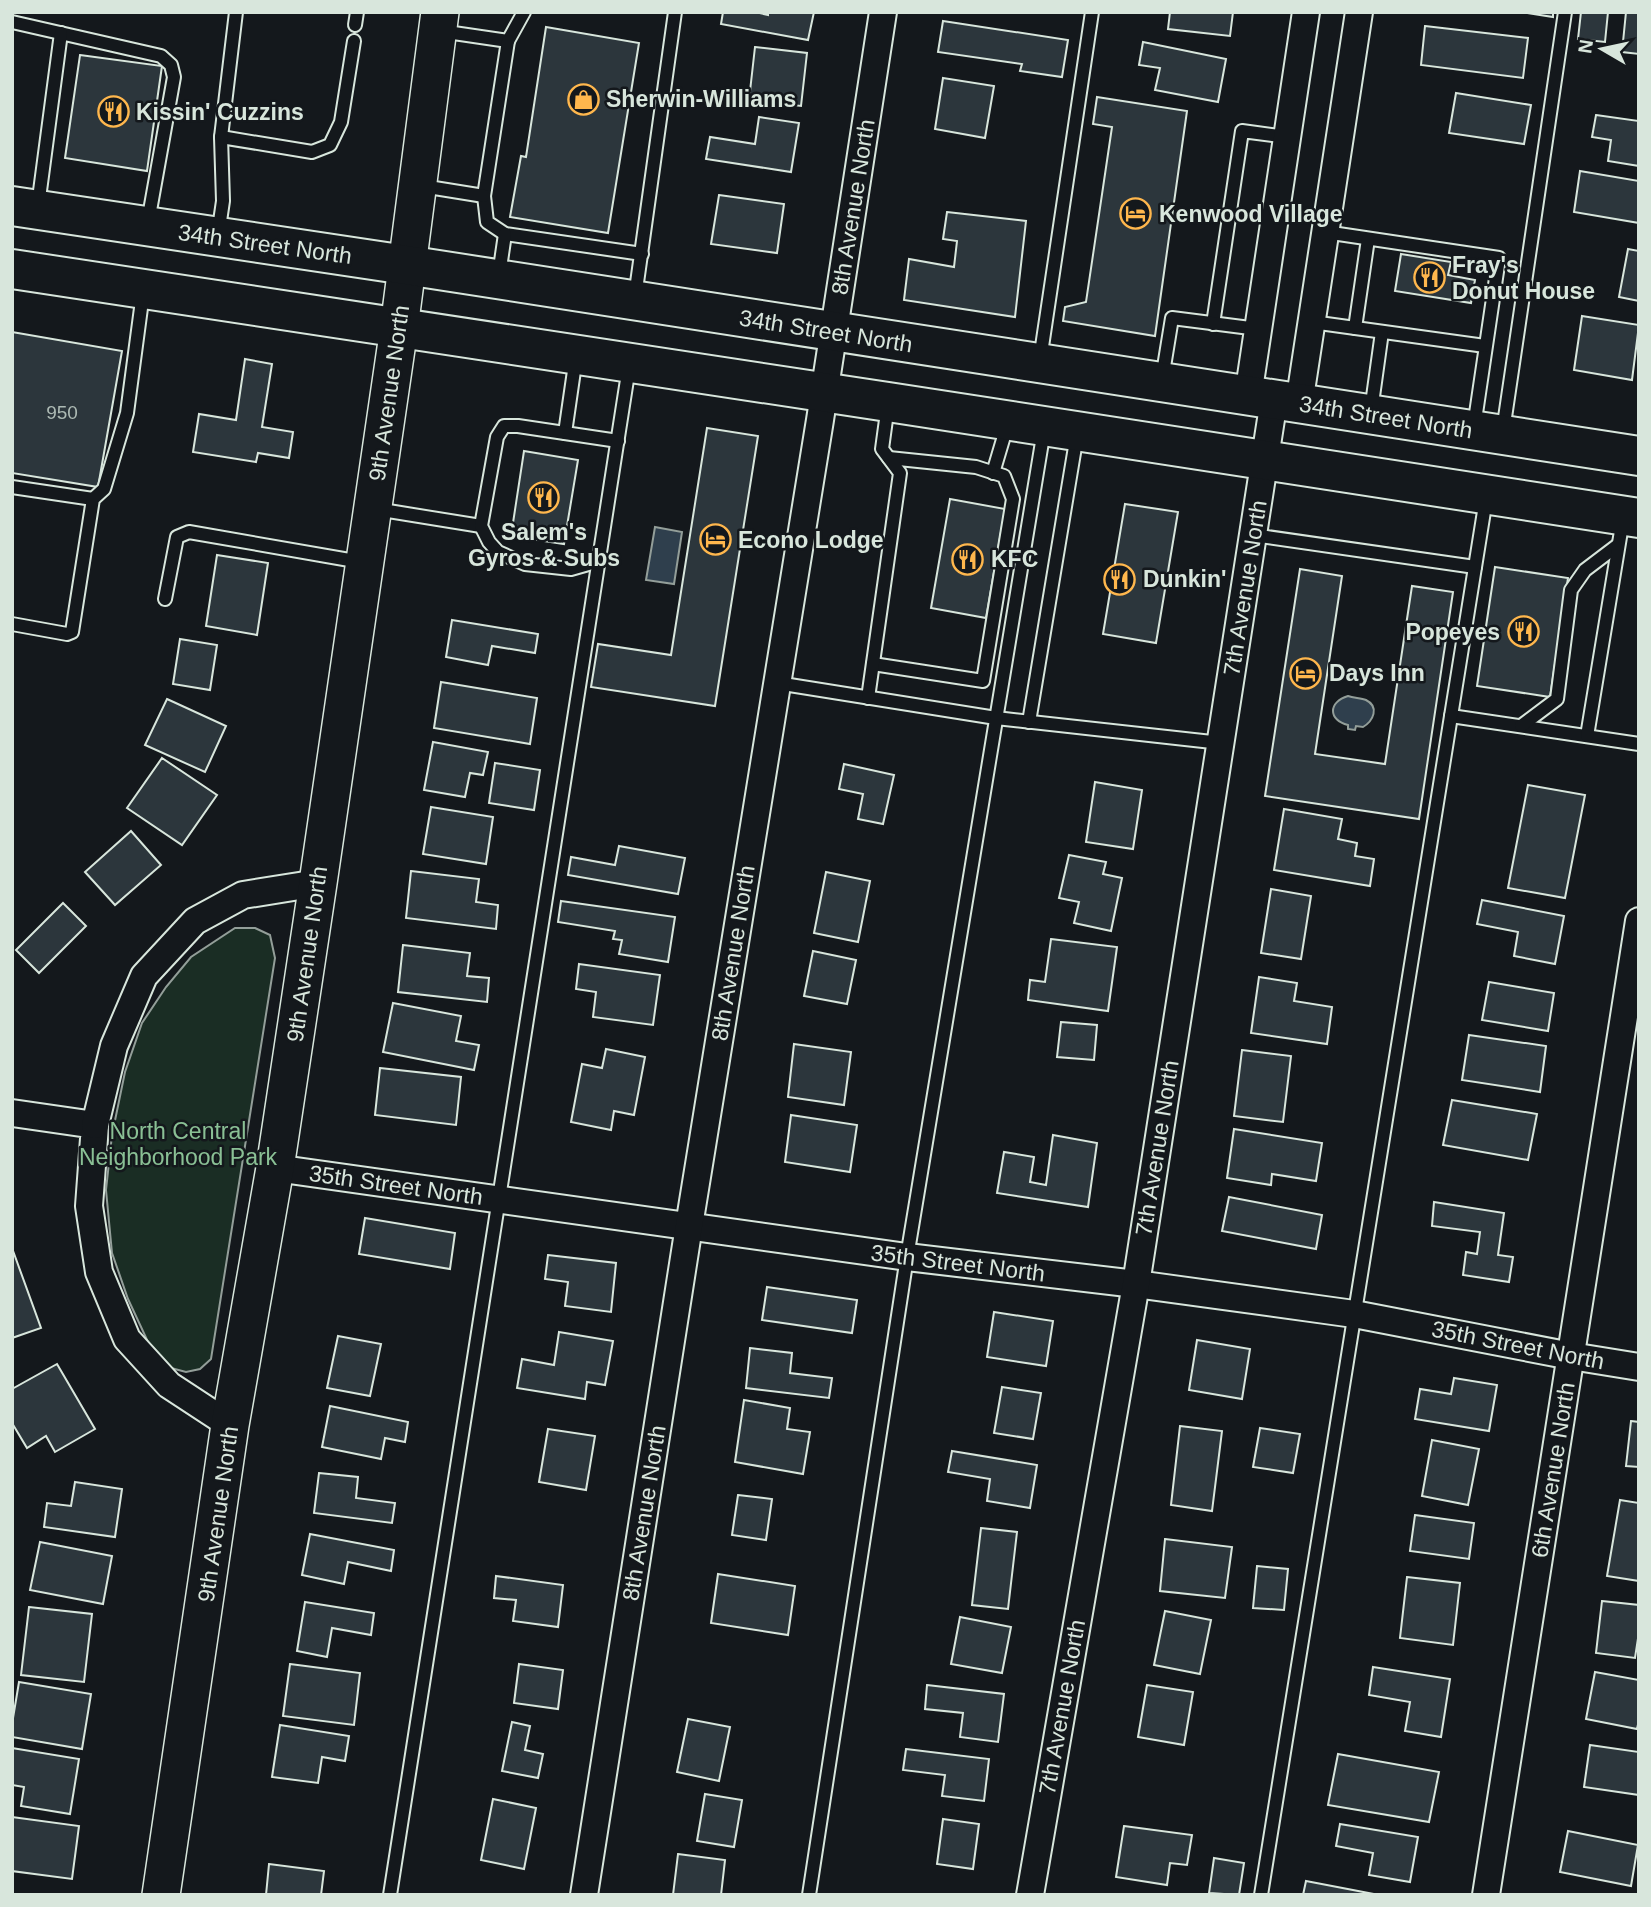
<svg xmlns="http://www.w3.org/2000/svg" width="1651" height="1907" viewBox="0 0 1651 1907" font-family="Helvetica,sans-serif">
	<rect width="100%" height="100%" fill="#14181c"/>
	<!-- green -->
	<path fill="#1a2d24" stroke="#939e99" stroke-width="2" d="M255 928 270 935 275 958 211 1359 200 1369 186 1372 171 1368 148 1342 128 1299 112 1253 106 1190 112 1135 125 1072 142 1023 166 987 191 957 235 928Z"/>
	<!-- water -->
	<g fill="#2f3f4d" stroke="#939e99" stroke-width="2">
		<path d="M655 527 682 532 674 584 646 580Z"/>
		<path d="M1348 696C1354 698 1361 698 1366 700 1380 707 1373 721 1363 727L1356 726 1355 730 1348 729V725C1328 720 1328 702 1348 696Z"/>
	</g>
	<!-- building -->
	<g fill="#2c363c" stroke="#d8e6dc" stroke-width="2">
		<path d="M723 12H755L768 15V12H814L808 40 721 24Z"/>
		<path d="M1170 12H1233L1230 36 1168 29Z"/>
		<path d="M1520 12H1553V17Z"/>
		<path d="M1581 12H1608L1605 42 1578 39Z"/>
		<path d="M1626 12H1639V54L1622 52Z"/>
		<path d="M943 21 1068 40 1062 77 1020 71 1022 64 938 52Z"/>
		<path d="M1425 26 1528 38 1523 78 1421 65Z"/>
		<path d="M546 27 639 43 608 233 510 217 521 156 526 157Z"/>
		<path d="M1143 42 1226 59 1218 102 1155 90 1160 68 1139 65Z"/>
		<path d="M755 47 807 53 801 106 749 100Z"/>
		<path d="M80 55 162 66 147 171 65 158Z"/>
		<path d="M943 78 994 86 985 138 935 129Z"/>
		<path d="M1456 93 1531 105 1524 144 1449 133Z"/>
		<path d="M1097 97 1187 111 1155 336 1063 321 1065 307 1086 302 1112 127 1093 124Z"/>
		<path d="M1596 115 1639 121V166L1608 161 1611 140 1592 137Z"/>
		<path d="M759 117 799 123 791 172 706 159 710 137 755 144Z"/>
		<path d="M1580 171 1639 181V223L1574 212Z"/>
		<path d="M719 195 784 204 777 253 711 244Z"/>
		<path d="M947 212 1026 221 1015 317 904 300 909 259 954 267 957 241 943 239Z"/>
		<path d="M1628 249 1639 251V301L1619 297Z"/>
		<path d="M1401 254 1451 262 1448 275 1475 280 1471 303 1395 291Z"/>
		<path d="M1582 316 1639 325 1632 380 1574 370Z"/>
		<path d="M12 332 122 351 98 487 12 473Z"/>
		<path d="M245 359 272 364 262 427 293 432 289 458 258 453 256 462 193 452 199 414 236 420Z"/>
		<path d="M707 428 758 436 715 706 591 687 598 644 671 655Z"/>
		<path d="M524 451 578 460 564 544 511 536Z"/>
		<path d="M950 499 1005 509 986 618 931 608Z"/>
		<path d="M1125 504 1178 512 1156 643 1103 634Z"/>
		<path d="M217 555 268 563 257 635 206 626Z"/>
		<path d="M1495 567 1568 578 1550 697 1477 686Z"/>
		<path d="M1300 569 1342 576 1315 754 1385 764 1412 586 1453 592 1419 819 1265 796Z"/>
		<path d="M452 620 538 634 535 653 492 646 488 665 446 657Z"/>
		<path d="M180 639 217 645 210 690 173 684Z"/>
		<path d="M441 682 537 698 530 744 434 728Z"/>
		<path d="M167 699 226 726 205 772 145 745Z"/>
		<path d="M433 742 488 752 483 775 470 773 465 797 424 790Z"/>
		<path d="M162 758 217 795 182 845 127 808Z"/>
		<path d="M495 763 540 770 534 810 489 803Z"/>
		<path d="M844 764 894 775 883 824 858 819 863 794 839 789Z"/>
		<path d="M1095 782 1142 790 1133 849 1086 842Z"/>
		<path d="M1528 785 1585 795 1565 898 1508 888Z"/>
		<path d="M431 807 493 817 486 864 423 854Z"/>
		<path d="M1284 809 1342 819 1338 839 1357 843 1355 856 1374 859 1370 886 1274 870Z"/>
		<path d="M131 831 161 865 115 905 85 872Z"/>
		<path d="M619 846 685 858 678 894 568 875 571 857 615 865Z"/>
		<path d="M1069 855 1106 862 1103 874 1122 878 1111 931 1074 923 1079 902 1059 898Z"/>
		<path d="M411 871 479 879 476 902 498 905 496 929 406 918Z"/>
		<path d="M826 872 870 881 858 942 814 933Z"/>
		<path d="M1271 889 1311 896 1301 959 1261 953Z"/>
		<path d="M1482 900 1564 916 1555 964 1514 956 1518 932 1477 924Z"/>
		<path d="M561 901 675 917 668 962 619 954 622 940 613 939 615 931 558 922Z"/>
		<path d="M63 903 86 926 39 973 16 950Z"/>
		<path d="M1051 939 1117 947 1108 1011 1028 1000 1030 980 1045 982Z"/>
		<path d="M403 945 470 953 467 976 489 978 487 1002 398 992Z"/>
		<path d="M813 951 856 960 847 1004 804 996Z"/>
		<path d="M579 964 660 975 653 1025 593 1017 596 992 576 989Z"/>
		<path d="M1259 977 1297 983 1294 1001 1332 1007 1327 1044 1251 1033Z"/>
		<path d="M1489 982 1554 993 1548 1031 1482 1020Z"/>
		<path d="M393 1003 461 1016 456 1041 479 1045 474 1070 383 1052Z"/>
		<path d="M1061 1022 1097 1025 1094 1060 1057 1057Z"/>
		<path d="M1469 1035 1546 1046 1540 1092 1462 1080Z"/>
		<path d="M794 1044 851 1052 844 1105 788 1097Z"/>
		<path d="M606 1049 645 1057 634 1115 614 1111 611 1130 571 1122 582 1064 602 1068Z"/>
		<path d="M1242 1050 1291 1056 1283 1122 1234 1116Z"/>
		<path d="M380 1068 461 1077 456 1125 375 1115Z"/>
		<path d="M1452 1100 1537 1114 1528 1160 1443 1145Z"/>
		<path d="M791 1115 857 1125 850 1172 785 1162Z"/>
		<path d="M1234 1129 1322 1143 1316 1181 1272 1174 1271 1185 1227 1178Z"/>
		<path d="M1053 1135 1097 1143 1088 1207 997 1193 1004 1152 1034 1157 1030 1182 1046 1185Z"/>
		<path d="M1229 1197 1322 1215 1316 1249 1222 1231Z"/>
		<path d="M1434 1202 1504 1213 1498 1255 1513 1257 1509 1282 1463 1275 1466 1252 1477 1254 1480 1232 1432 1226Z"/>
		<path d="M365 1218 455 1233 450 1269 359 1254Z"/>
		<path d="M12 1248 41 1328 12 1338Z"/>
		<path d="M548 1255 616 1263 611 1312 565 1306 568 1282 545 1279Z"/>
		<path d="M767 1287 857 1300 852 1333 762 1320Z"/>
		<path d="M994 1312 1053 1321 1046 1366 987 1357Z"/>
		<path d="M559 1332 613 1341 605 1385 587 1382 585 1399 517 1388 522 1359 554 1365Z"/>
		<path d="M338 1336 381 1344 370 1396 327 1388Z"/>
		<path d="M1197 1340 1250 1349 1242 1399 1189 1390Z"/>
		<path d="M750 1348 792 1353 790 1373 832 1378 829 1398 746 1388Z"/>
		<path d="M57 1364 95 1429 55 1452 46 1436 27 1448 12 1423V1389Z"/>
		<path d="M1454 1378 1497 1385 1489 1431 1415 1419 1420 1389 1451 1394Z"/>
		<path d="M1002 1387 1041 1393 1033 1439 994 1433Z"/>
		<path d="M744 1400 790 1408 787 1429 810 1432 803 1474 735 1462Z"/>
		<path d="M330 1406 408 1422 405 1442 385 1438 381 1459 322 1447Z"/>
		<path d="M1631 1421 1639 1422V1467L1626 1466Z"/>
		<path d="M1180 1426 1222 1431 1212 1511 1171 1505Z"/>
		<path d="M1260 1428 1300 1434 1293 1473 1253 1467Z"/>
		<path d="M548 1429 595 1436 586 1490 539 1482Z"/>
		<path d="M1432 1440 1479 1449 1468 1505 1422 1496Z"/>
		<path d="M952 1451 1037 1465 1030 1508 987 1501 990 1479 948 1472Z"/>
		<path d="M319 1473 358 1477 356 1498 395 1503 392 1523 314 1513Z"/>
		<path d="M75 1482 122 1489 115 1537 44 1527 47 1503 71 1506Z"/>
		<path d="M738 1495 772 1499 766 1540 732 1535Z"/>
		<path d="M1620 1500 1639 1503V1581L1607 1576Z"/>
		<path d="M1415 1515 1474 1523 1469 1559 1410 1551Z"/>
		<path d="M981 1528 1017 1532 1008 1609 972 1605Z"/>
		<path d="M310 1534 394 1550 391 1571 348 1562 344 1584 302 1575Z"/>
		<path d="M1165 1539 1232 1547 1225 1598 1160 1591Z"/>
		<path d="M40 1542 112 1556 103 1604 30 1590Z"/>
		<path d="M1257 1566 1288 1569 1284 1610 1253 1608Z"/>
		<path d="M718 1574 795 1586 788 1635 711 1623Z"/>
		<path d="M496 1576 563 1585 558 1627 513 1621 516 1600 494 1598Z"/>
		<path d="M1407 1577 1460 1583 1453 1645 1400 1638Z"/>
		<path d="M1602 1601 1639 1605V1632L1635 1658 1596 1653Z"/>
		<path d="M305 1602 374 1613 371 1635 332 1628 327 1657 297 1651Z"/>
		<path d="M29 1607 92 1614 84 1682 21 1675Z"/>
		<path d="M1165 1611 1211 1620 1200 1674 1154 1665Z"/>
		<path d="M960 1617 1011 1627 1002 1673 951 1664Z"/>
		<path d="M290 1664 360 1673 354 1725 283 1716Z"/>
		<path d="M519 1664 563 1670 558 1709 514 1703Z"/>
		<path d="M1373 1667 1450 1679 1441 1737 1405 1731 1410 1702 1369 1695Z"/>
		<path d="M1595 1672 1639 1680V1720L1637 1729 1586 1719Z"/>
		<path d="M19 1682 91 1694 82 1749 12 1737V1724Z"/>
		<path d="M927 1685 1004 1694 998 1742 960 1737 963 1713 925 1709Z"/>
		<path d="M1147 1685 1193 1692 1184 1745 1138 1737Z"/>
		<path d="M688 1719 730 1727 719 1781 677 1772Z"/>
		<path d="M512 1722 530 1726 525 1750 543 1754 538 1778 502 1771Z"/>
		<path d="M280 1725 349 1736 345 1761 322 1757 318 1783 272 1777Z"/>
		<path d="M1590 1745 1639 1752V1795L1584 1787Z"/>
		<path d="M12 1748 79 1759 70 1814 21 1806 24 1787 12 1785Z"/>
		<path d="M906 1749 989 1759 984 1801 942 1796 945 1775 903 1770Z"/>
		<path d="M1338 1754 1439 1772 1429 1822 1328 1805Z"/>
		<path d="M705 1794 742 1800 734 1847 697 1841Z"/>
		<path d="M493 1799 536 1808 524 1869 481 1860Z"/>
		<path d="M12 1817 79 1826 72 1879 12 1871Z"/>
		<path d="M943 1819 979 1824 973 1869 937 1864Z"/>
		<path d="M1340 1824 1418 1837 1410 1882 1369 1875 1373 1853 1336 1846Z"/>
		<path d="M1124 1826 1192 1835 1187 1865 1170 1863 1167 1885 1116 1877Z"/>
		<path d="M1568 1831 1638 1845 1631 1886 1560 1872Z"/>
		<path d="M678 1854 725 1860 721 1895H673Z"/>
		<path d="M1214 1858 1244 1863 1239 1895 1209 1893Z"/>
		<path d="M269 1864 324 1871 321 1895H266Z"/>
		<path d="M1306 1881 1379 1895H1303Z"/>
	</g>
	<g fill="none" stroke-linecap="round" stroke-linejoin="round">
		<defs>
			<g id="lane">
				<path d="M12 22 161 56 171 65 174 77 148 222"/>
				<path d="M355 25 357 12"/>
				<path d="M440 31 508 41 524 12"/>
				<path d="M508 41 484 196 487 222 505 234 642 254"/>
				<path d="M221 137 312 152 330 145 341 122 354 41"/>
				<path d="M422 186 484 196"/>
				<path d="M38 206 61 33"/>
				<path d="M1325 232 1499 258 1474 427"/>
				<path d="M218 235 223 201 221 137 236 12"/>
				<path d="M499 275 505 234"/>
				<path d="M635 297 675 12"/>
				<path d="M1312 322 1485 346"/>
				<path d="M1213 324 1242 131 1287 137"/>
				<path d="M1355 328 1368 239"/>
				<path d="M1040 360 1092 12"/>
				<path d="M1162 379 1172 318 1258 329"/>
				<path d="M1371 411 1382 332"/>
				<path d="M1503 431 1565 12"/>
				<path d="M565 433 576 357"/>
				<path d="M993 473 1007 426"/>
				<path d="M12 487 93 499"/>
				<path d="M376 509 481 526"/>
				<path d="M1253 535 1475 567"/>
				<path d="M599 561 571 569 525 564 498 552 489 542 481 526 497 437 504 426H518L618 441"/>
				<path d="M165 599 177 537 189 532 361 562"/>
				<path d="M12 624 67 634 72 632 93 499 104 489 127 413 143 293"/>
				<path d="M873 664 983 681 1013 499 1004 476 976 467 889 458"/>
				<path d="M777 683 996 718 1221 743"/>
				<path d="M868 698 900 473 882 449 888 405"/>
				<path d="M1451 716 1639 744"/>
				<path d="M1029 722 1077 435"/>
				<path d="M1521 726 1557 699 1571 590 1585 570 1618 545"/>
				<path d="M1587 736 1623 519"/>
				<path d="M390 1895 629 367"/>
				<path d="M809 1895 907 1257 1044 430"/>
				<path d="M1261 1895 1486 499"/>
			</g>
			<g id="street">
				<path d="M1248 396 1306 12"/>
				<path d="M1299 404 1359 12"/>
				<path d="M12 1113 95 1125 89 1206 99 1272 127 1339 169 1385 230 1425"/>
				<path d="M95 1125 114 1046 144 976 195 921 243 895 318 883"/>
				<path d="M275 1168 907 1257 1136 1284 1354 1314 1571 1356 1639 1367"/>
				<path d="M584 1895 689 1226 820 420 883 12"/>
				<path d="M1030 1895 1136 1284 1274 400"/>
				<path d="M1486 1895 1639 921"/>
			</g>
			<path id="secondary" d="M161 1895 230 1425 275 1168 318 883 399 328 440 12"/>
			<g id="highway">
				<path d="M12 206 406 265 1639 456"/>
				<path d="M12 269 888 402 1639 518"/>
			</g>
		</defs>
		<!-- lane casing -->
		<use href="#lane" stroke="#d8e6dc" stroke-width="16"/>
		<!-- street casing -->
		<use href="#street" stroke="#d8e6dc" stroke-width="30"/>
		<!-- secondary casing -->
		<use href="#secondary" stroke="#d8e6dc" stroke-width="40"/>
		<!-- highway casing -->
		<use href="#highway" stroke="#d8e6dc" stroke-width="42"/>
		<!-- lane -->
		<use href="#lane" stroke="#14181c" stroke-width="12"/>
		<!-- street -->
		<use href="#street" stroke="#14181c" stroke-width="26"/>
		<!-- secondary -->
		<use href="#secondary" stroke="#14181c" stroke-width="37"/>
		<!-- highway -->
		<use href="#highway" stroke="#14181c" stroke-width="38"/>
	</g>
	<!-- icons -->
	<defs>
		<symbol id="shop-ring" viewBox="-11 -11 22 22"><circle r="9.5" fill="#14181c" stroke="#ffb74d" stroke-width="1.5"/><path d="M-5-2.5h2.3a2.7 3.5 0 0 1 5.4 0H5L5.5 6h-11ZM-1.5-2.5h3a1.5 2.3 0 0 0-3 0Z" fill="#ffb74d"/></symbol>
		<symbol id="restaurant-ring" viewBox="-11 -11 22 22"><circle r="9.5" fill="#14181c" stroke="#ffb74d" stroke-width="1.5"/><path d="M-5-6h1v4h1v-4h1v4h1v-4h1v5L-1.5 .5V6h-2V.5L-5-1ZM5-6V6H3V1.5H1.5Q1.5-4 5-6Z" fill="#ffb74d"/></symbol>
		<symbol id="hotel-ring" viewBox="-11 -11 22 22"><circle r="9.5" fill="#14181c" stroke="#ffb74d" stroke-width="1.5"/><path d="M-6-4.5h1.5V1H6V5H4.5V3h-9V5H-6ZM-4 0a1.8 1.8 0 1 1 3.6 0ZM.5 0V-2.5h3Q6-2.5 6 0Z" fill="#ffb74d"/></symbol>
	</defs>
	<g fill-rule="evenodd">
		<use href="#shop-ring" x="566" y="82" width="35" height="35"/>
		<use href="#restaurant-ring" x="96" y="94" width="35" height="35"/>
		<use href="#hotel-ring" x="1118" y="196" width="35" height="35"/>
		<use href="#restaurant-ring" x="1412" y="260" width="35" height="35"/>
		<use href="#restaurant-ring" x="526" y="480" width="35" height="35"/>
		<use href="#hotel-ring" x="698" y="522" width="35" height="35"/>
		<use href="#restaurant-ring" x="950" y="542" width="35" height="35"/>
		<use href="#restaurant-ring" x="1102" y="562" width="35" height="35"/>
		<use href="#restaurant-ring" x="1506" y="614" width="35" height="35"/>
		<use href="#hotel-ring" x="1288" y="656" width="35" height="35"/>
	</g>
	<g text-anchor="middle" stroke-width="5" stroke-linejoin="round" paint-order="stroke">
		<!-- number labels -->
		<g font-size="19" fill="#adbab4">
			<text x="62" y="419">950</text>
		</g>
		<!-- poi labels -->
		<g font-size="23" font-weight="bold" fill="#d8e6dc" stroke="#14181c" text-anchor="start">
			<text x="606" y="107">Sherwin-Williams</text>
			<text x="136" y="120">Kissin' Cuzzins</text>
			<text x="1159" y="222">Kenwood Village</text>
			<text x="1452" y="273">Fray's<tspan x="1452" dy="26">Donut House</tspan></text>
			<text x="544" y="540" text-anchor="middle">Salem's<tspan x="544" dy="26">Gyros &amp; Subs</tspan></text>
			<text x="738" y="548">Econo Lodge</text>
			<text x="991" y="567">KFC</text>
			<text x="1143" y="587">Dunkin'</text>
			<text x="1500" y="640" text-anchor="end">Popeyes</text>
			<text x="1329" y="681">Days Inn</text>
		</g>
		<!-- street labels -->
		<g font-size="23" fill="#d8e6dc" stroke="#14181c">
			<text transform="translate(853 207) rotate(-81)" y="8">8th Avenue North</text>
			<text transform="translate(265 244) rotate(8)" y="8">34th Street North</text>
			<text transform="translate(826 331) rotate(9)" y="8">34th Street North</text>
			<text transform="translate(389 393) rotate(-82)" y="8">9th Avenue North</text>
			<text transform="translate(1386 417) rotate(9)" y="8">34th Street North</text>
			<text transform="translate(1245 588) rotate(-81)" y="8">7th Avenue North</text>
			<text transform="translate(733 953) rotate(-81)" y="8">8th Avenue North</text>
			<text transform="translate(307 954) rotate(-82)" y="8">9th Avenue North</text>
			<text transform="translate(1157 1148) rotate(-81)" y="8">7th Avenue North</text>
			<text transform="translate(396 1185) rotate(8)" y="8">35th Street North</text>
			<text transform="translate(958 1263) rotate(7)" y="8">35th Street North</text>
			<text transform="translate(1518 1345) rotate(11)" y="8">35th Street North</text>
			<text transform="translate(1553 1470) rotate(-81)" y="8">6th Avenue North</text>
			<text transform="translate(644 1513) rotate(-81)" y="8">8th Avenue North</text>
			<text transform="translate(218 1514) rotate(-82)" y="8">9th Avenue North</text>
			<text transform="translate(1062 1707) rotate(-80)" y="8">7th Avenue North</text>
		</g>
		<!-- park labels -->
		<g font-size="23" fill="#8ac095" stroke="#14181c">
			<text x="178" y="1139">North Central<tspan x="178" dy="26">Neighborhood Park</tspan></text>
		</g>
	</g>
	<!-- border -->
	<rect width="1651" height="1907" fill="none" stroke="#d8e6dc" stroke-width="28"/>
	<!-- north arrow -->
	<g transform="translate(1602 49) rotate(279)" stroke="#14181c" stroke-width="5" paint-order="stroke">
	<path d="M0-5L12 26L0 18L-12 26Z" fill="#d8e6dc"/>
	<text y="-10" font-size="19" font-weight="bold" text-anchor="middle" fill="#d8e6dc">N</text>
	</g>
</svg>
